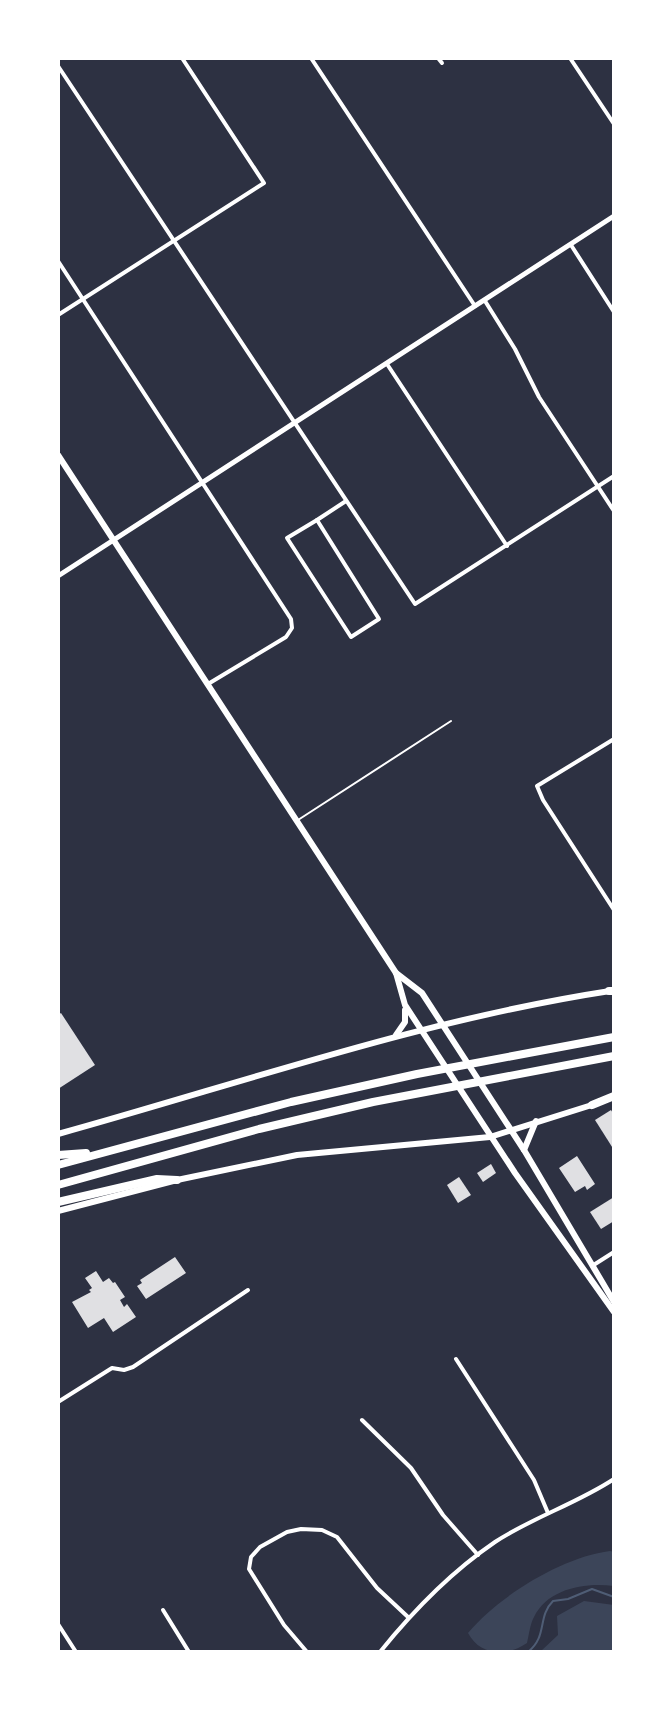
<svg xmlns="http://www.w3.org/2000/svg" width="672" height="1710" viewBox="0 0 672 1710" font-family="Inter,sans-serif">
	<rect width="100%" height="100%" fill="#2d3142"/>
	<!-- green -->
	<g fill="#3c4559">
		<path d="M610 1551 614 1552V1586C586 1582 548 1588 534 1617 530 1624 529 1635 527 1643 507 1657 480 1656 468 1633 499 1596 562 1557 610 1551Z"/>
		<path d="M584 1601 614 1605V1652H540L558 1635 557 1616Z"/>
	</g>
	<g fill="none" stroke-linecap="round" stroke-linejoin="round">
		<!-- stream -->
		<path stroke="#4f5d75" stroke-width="2" d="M528 1652C548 1636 537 1617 553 1601L568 1599 592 1589 614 1597"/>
	</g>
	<!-- building -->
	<g fill="#e0e0e3">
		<path d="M61 1013 95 1065 58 1089V1015Z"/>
		<path d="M611 1110 614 1115V1150L595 1120Z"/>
		<path d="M577 1156 595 1184 587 1190 585 1186 575 1192 559 1168Z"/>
		<path d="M491 1164 496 1173 483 1182 477 1173Z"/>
		<path d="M459 1177 471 1195 458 1203 447 1185Z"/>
		<path d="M614 1197V1221L601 1229 590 1212Z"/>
		<path d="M175 1257 186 1273 146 1299 137 1286 142 1283 140 1280Z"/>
		<path d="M96 1271 103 1282 109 1278 113 1283 115 1282 125 1297 120 1300 124 1307 127 1304 136 1317 113 1332 104 1318 88 1328 72 1302 91 1292 89 1290 92 1288 85 1278Z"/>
	</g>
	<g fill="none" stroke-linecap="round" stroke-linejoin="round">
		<!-- service -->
		<path stroke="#fff" stroke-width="2" d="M298 820 451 721"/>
		<!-- minor -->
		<g stroke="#fff" stroke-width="4">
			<path d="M311 58 475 306"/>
			<path d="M438 58 442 63"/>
			<path d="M570 58 614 124"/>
			<path d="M58 59 59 58"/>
			<path d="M58 66 415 604 614 476"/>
			<path d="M571 245 614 312"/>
			<path d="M58 261 291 619 292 628 286 637 208 684"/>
			<path d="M485 301 515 349 539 397 614 511"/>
			<path d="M58 315 264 183 182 58"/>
			<path d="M387 364 507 546"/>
			<path d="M317 520 379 619 351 637 287 538Z"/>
			<path d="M317 520 346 501"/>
			<path d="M614 739 537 786 543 800 614 910"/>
			<path d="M592 1266 614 1252"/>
			<path d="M456 1359 534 1480 548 1513"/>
			<path d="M58 1402 112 1368 124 1370 133 1367 248 1290"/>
			<path d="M362 1420 411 1468 443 1515 478 1555"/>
			<path d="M163 1610 189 1652"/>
			<path d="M58 1624 76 1652"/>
			<path d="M307 1652 284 1625 249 1569 251 1557 260 1547 287 1532 301 1529 322 1530 337 1537 377 1588 408 1617"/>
			<path d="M380 1652C413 1611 451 1572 495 1542 533 1517 576 1504 614 1479"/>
		</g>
		<!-- tertiary -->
		<path stroke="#fff" stroke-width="5" d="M58 576 614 216"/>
		<!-- secondary -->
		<g stroke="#fff" stroke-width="6">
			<path d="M58 455 396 973 405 1005 515 1173 614 1312"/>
			<path d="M396 973 422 993 524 1150 614 1302"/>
			<path d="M396 1035 405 1022V1010"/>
			<path d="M58 1134C242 1083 421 1020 610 991"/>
			<path d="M524 1150 536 1121"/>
			<path d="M58 1211 177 1180 297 1155 490 1137 595 1104"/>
		</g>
		<!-- motorway -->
		<g stroke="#fff" stroke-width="8">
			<path d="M609 991H614"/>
			<path d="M592 1105 614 1096"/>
			<path d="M58 1155 86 1153"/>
			<path d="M58 1165 291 1102 417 1074 614 1037"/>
			<path d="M58 1185 259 1129 373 1102 614 1056"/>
			<path d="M58 1202 157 1179 177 1180"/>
		</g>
	</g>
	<!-- border -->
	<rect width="672" height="1710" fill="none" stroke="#ffffff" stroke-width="120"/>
</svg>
